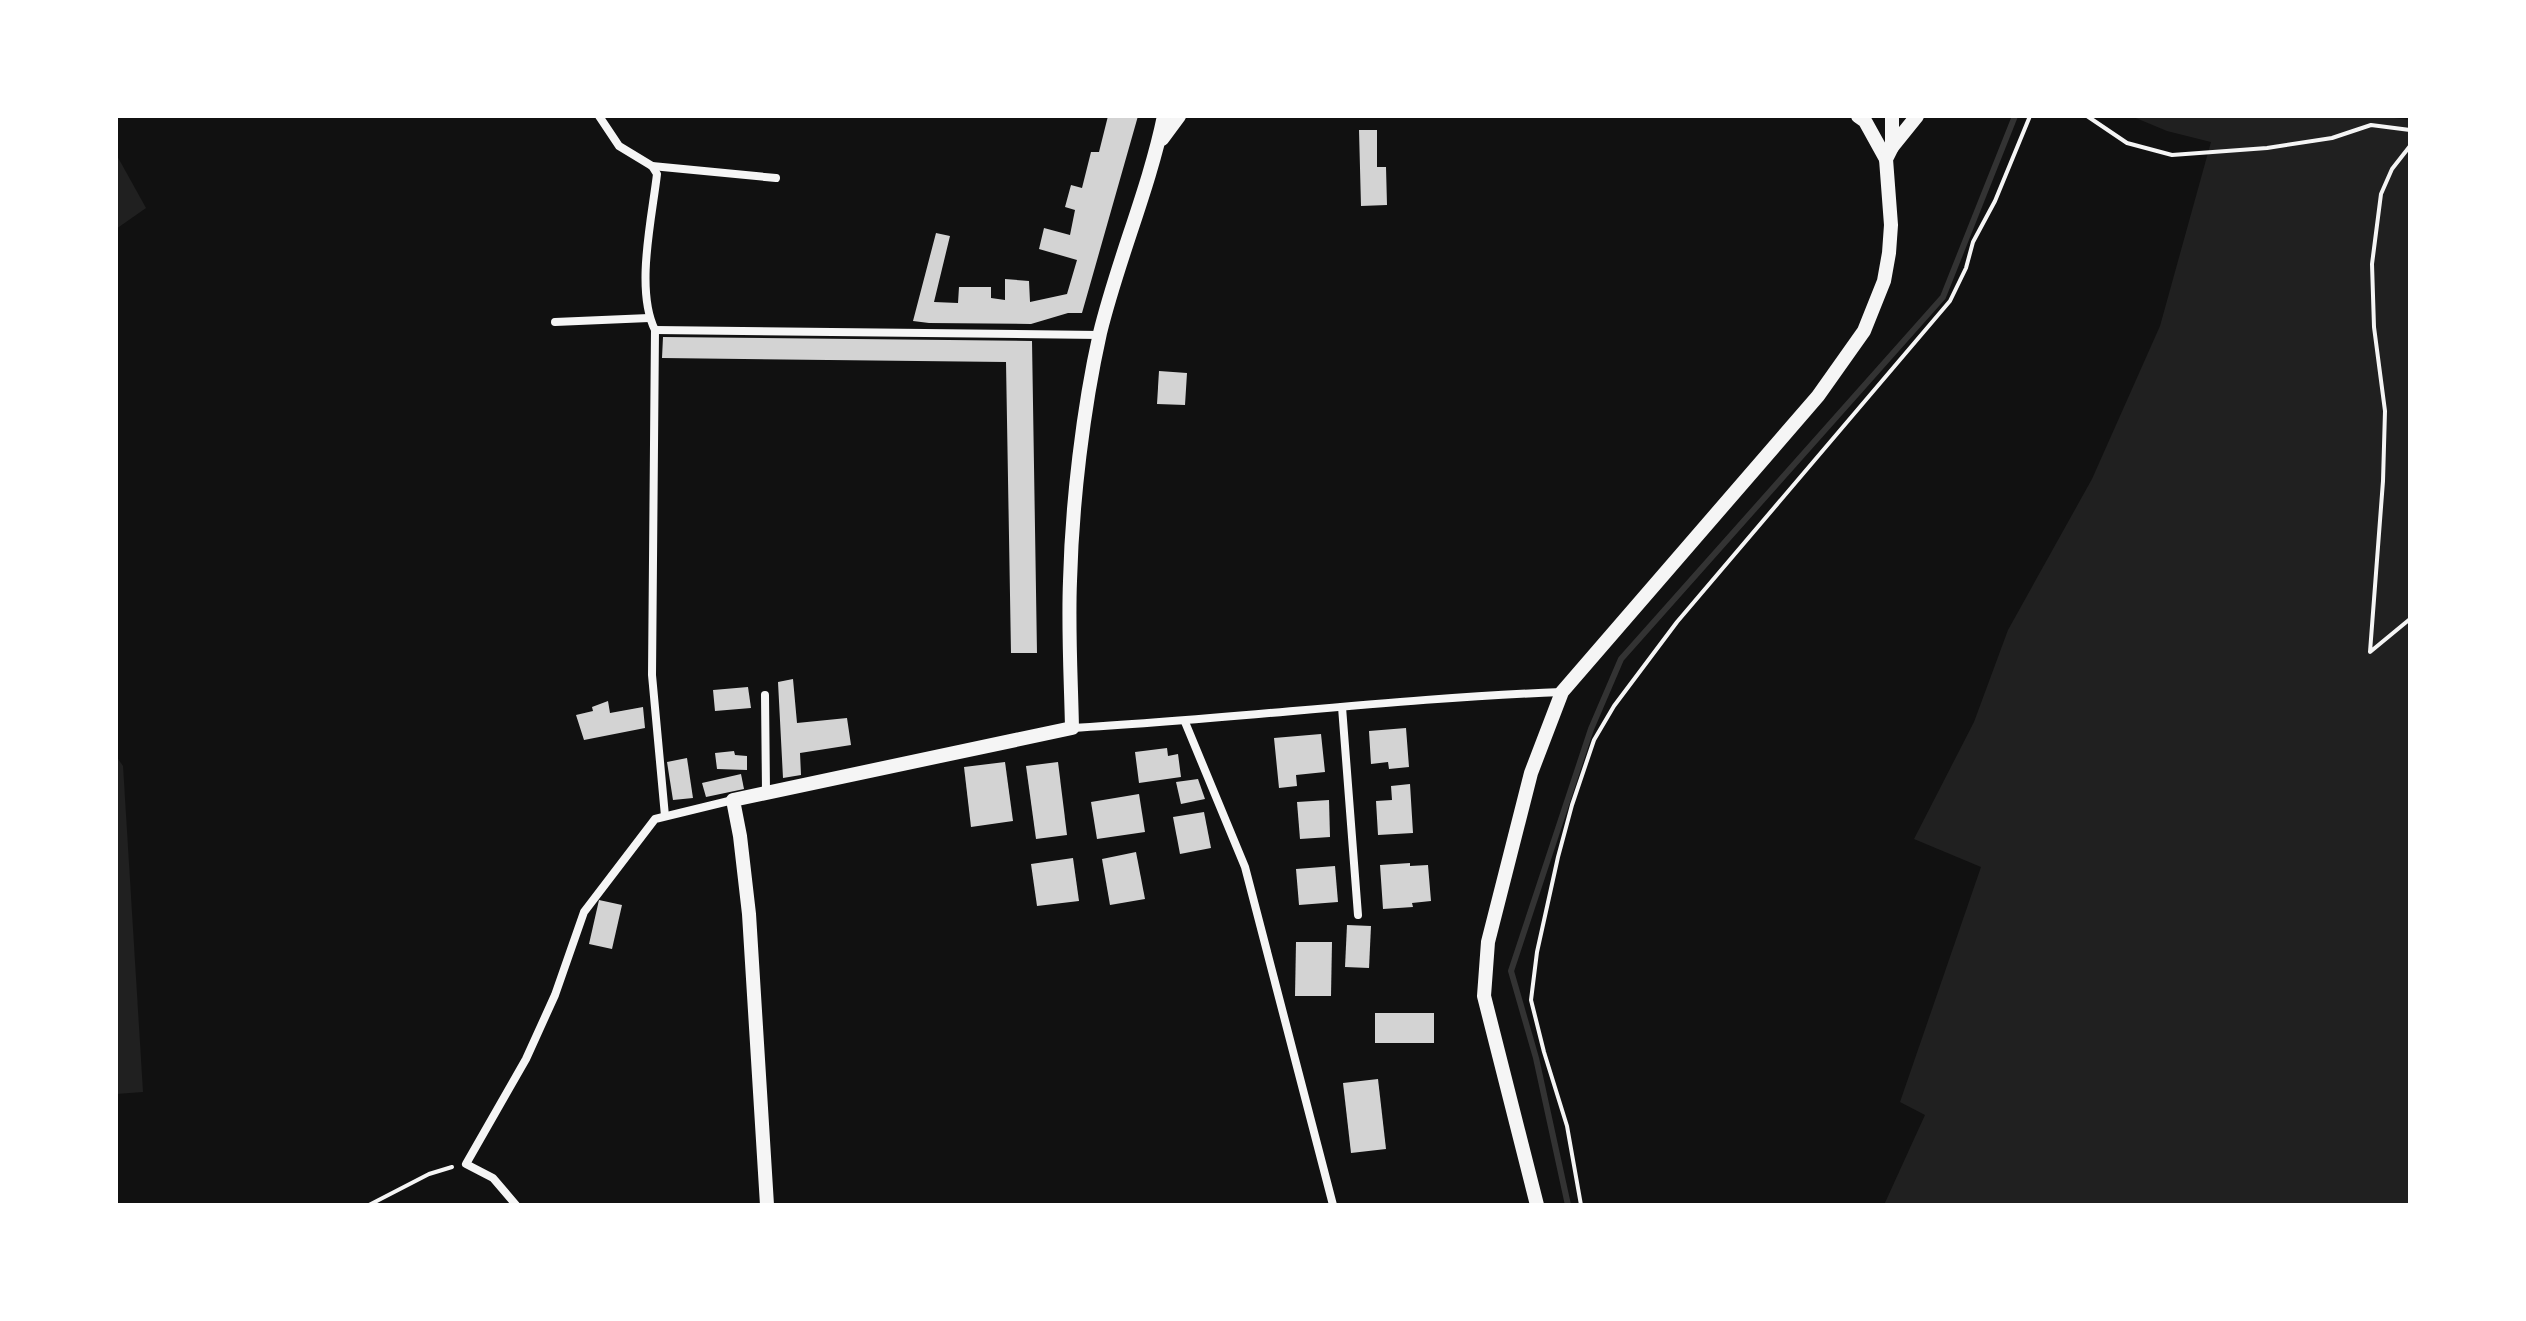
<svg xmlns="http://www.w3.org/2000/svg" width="2526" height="1321" viewBox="0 0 2526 1321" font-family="Helvetica,sans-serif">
	<rect width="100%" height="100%" fill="#111"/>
	<!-- green -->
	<g fill="#202020">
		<path d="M2131 116H2378L2410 120V1205H1884L1925 1115 1900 1102 1981 867 1914 839 1974 722 2008 630 2092 479 2160 326 2211 142 2167 131Z"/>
		<path d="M116 154 146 208 116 229Z"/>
		<path d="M116 756 123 766 143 1092 116 1094Z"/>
	</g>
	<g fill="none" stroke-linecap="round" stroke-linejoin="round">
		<!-- stream -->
		<path stroke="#333" stroke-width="6" d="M1568 1205 1536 1058 1511 971 1591 729 1621 659 1943 297 2015 116"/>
	</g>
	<!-- building -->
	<g fill="#d3d3d3">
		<path d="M1108 116H1138L1082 313H1068L1031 324 929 323 913 321 936 233 950 236 934 302 958 303 959 287H991V298L1005 300V279L1029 281 1030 302 1067 294 1077 260 1039 249 1044 228 1070 235 1075 210 1065 207 1071 185 1082 188 1091 152H1099Z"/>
		<path d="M1359 130H1377V167H1386L1387 205 1361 206Z"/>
		<path d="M663 337 1032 341 1037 653H1011L1006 362 662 358Z"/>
		<path d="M1159 371 1187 373 1185 405 1157 404Z"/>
		<path d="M793 679 797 723 847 718 851 745 800 753 801 775 783 778 778 682Z"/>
		<path d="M748 687 751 708 715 711 713 690Z"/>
		<path d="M608 701 610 713 643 707 645 728 584 740 576 715 593 711 592 707Z"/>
		<path d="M1406 728 1409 767 1389 769 1388 762 1371 764 1369 731Z"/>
		<path d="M1321 734 1325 772 1296 775 1297 786 1279 788 1274 738Z"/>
		<path d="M1167 748 1168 756 1178 754 1181 777 1139 783 1135 752Z"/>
		<path d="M734 751 735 755 747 756V770L717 769 715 753Z"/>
		<path d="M687 758 693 798 673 800 667 762Z"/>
		<path d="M1005 762 1013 821 971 827 964 767Z"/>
		<path d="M1058 762 1067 835 1036 839 1026 766Z"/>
		<path d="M741 774 744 789 706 797 702 783Z"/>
		<path d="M1198 779 1205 799 1181 804 1176 782Z"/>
		<path d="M1410 784 1413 833 1378 835 1376 801 1392 800 1391 786Z"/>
		<path d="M1139 794 1145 832 1097 839 1091 802Z"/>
		<path d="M1329 800 1330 837 1300 839 1297 802Z"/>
		<path d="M1204 812 1211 848 1180 854 1173 817Z"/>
		<path d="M1136 852 1145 899 1110 905 1102 859Z"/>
		<path d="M1073 858 1079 901 1037 906 1031 864Z"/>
		<path d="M1410 863V866L1428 865 1431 901 1412 903 1413 907 1383 909 1380 865Z"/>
		<path d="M1335 866 1338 902 1299 905 1296 869Z"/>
		<path d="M599 900 622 905 612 949 589 944Z"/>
		<path d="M1347 925 1371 926 1369 968 1345 967Z"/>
		<path d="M1296 942H1332L1331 996H1295Z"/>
		<rect x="1375" y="1013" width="59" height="30"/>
		<path d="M1378 1079 1386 1149 1351 1153 1343 1083Z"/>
	</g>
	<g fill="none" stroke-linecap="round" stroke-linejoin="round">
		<!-- path -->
		<g stroke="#f5f5f5" stroke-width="4">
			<path d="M2087 116 2127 143 2172 155 2267 148 2332 138 2371 125 2410 130"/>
			<path d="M2410 146 2392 169 2381 194 2372 264 2374 327 2385 411 2383 481 2370 652 2410 619"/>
			<path d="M369 1205 429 1174 452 1167"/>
			<path d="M1581 1205 1567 1126 1544 1052 1531 1000 1537 952 1558 857 1572 805 1594 740 1614 706 1677 622 1950 301 1966 268 1973 242 1995 201 2030 116"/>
		</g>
		<!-- minor -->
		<g stroke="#f5f5f5" stroke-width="8">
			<path d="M599 116 619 146 652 166 657 174C652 218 635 290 655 330L652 675 665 816"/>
			<path d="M652 166 776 178"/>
			<path d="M555 322 649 318"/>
			<path d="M655 330 1100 335"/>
			<path d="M765 695 766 791"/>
			<path d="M1342 707 1358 915"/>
			<path d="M1185 722 1245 867 1333 1205"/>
			<path d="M1072 728C1236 719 1398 698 1562 692"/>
			<path d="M516 1205 493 1178 466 1164 526 1059 555 995 584 912 655 819 733 800"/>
		</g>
		<!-- tertiary -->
		<g stroke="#f5f5f5" stroke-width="14">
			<path d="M1858 116 1865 121 1886 159"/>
			<path d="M1162 139 1179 116"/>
			<path d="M1892 147 1917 116"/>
			<path d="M767 1205 749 914 740 836 733 800 1072 728C1071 679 1068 630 1070 581 1072 503 1083 409 1100 333 1118 259 1149 189 1164 116"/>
			<path d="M1537 1205 1484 996 1488 942 1531 773 1562 692 1818 396 1864 331 1884 281 1889 253 1891 225 1886 159 1892 147V116"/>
		</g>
	</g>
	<!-- border -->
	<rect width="2526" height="1321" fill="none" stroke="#ffffff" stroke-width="236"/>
</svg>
